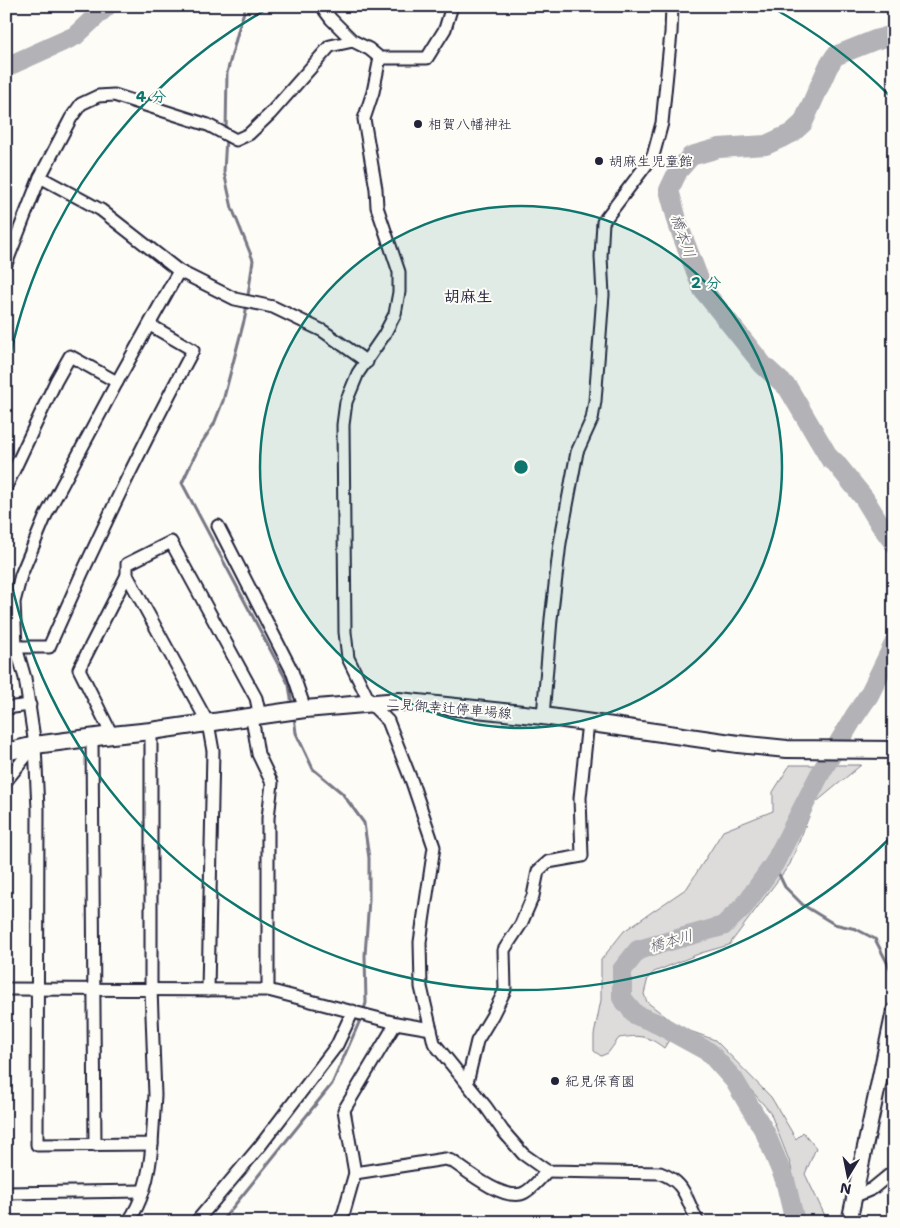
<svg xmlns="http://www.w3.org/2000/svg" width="900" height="1228" viewBox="0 0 900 1228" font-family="'Shantell Sans','Klee One',sans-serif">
	<rect width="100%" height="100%" fill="#fdfcf7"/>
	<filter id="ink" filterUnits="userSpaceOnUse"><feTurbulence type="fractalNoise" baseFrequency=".02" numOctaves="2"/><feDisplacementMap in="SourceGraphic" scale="10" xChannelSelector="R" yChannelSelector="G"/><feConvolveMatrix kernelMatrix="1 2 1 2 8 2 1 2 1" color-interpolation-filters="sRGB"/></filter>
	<g filter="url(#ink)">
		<!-- green -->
		<path fill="#dddcdb" stroke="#807f8b" d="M790 765H861L814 804 790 864 729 945 701 953 654 972 648 978 644 994 647 1002 679 1027 715 1040 771 1097 796 1139 803 1132 816 1148 805 1174 828 1222H804L790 1163 770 1112 725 1060 676 1029 664 1048C647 1035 640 1035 619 1038L608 1053 601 1056 594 1051V1035L601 1000V960L624 931 687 888 723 831 773 811V792Z"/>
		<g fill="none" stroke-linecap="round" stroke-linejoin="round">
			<!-- stream -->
			<g stroke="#787885" stroke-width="3">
				<path d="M226 131 227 73 240 24 246 6"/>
				<path d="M226 137 224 172 232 208 253 260 245 317 223 401 214 424 199 447 182 483 289 685 292 705"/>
				<path d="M294 716 296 733 313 769 342 793 364 823 369 858V900L365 955 366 1003 363 1012"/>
				<path d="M774 864 785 887 803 905 834 924 856 929 875 939 892 972"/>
				<path d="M221 1222 332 1084 361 1018"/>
			</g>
			<!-- river -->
			<g stroke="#b2b2b7" stroke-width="20">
				<path d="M894 35 875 40 835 56 828 67 803 123 792 133 766 145 719 148 691 156 678 171 669 190 679 227 703 290 763 365 788 388 830 459 835 462 864 498 880 524 894 543"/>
				<path d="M6 67 75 36 107 6"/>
				<path d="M795 1222 785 1180 765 1132 734 1080 709 1052 656 1023 636 1015 622 998V970L638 950 723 926 744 906 774 864 820 774 854 717 869 695 894 644"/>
			</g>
			<defs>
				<g id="minor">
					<path d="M324 6 325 11 331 19 353 41 369 49 380 58H427L445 29 452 6"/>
					<path d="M380 58 373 92 364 119 376 189 377 207 399 272V292L395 314 384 335 358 373 346 402 343 425 345 632 348 658 370 703 388 721 412 782 434 847 420 942 421 987 434 1043 486 1107 503 1131 523 1154 547 1171 660 1173C687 1183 685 1199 698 1222"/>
					<path d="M40 177 101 210 179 271 235 299 273 307 323 331 367 362"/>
					<path d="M6 264 40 177 71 118 81 104 98 96 114 95 208 125 236 140 249 134 270 114 330 46 353 41"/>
					<path d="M6 487 56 381 70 356 117 382"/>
					<path d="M218 526 292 671 305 709"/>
					<path d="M127 575V564L171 542 256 698 260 716"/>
					<path d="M16 647H49C93 546 141 447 193 350L150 325"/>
					<path d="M6 708 30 705"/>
					<path d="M543 716 551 619 560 543 577 452 592 419 595 401 603 295 601 257 603 222 653 156 662 123 671 33 672 6"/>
					<path d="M252 717 258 754 272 783 268 818V990"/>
					<path d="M151 731V989L155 1095 152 1144 37 1145 38 809 35 745 25 678 16 647 14 602 21 575 46 515 117 382 179 271"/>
					<path d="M112 735 79 669 127 575 208 723 213 751 208 990"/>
					<path d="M92 739 95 1145"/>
					<path d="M6 781 35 745"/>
					<path d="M6 989 268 990 396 1023 431 1029"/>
					<path d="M467 1083 477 1041 492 1016 505 990 504 950 521 924 533 896 538 871 548 862 582 856 580 798 588 722"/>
					<path d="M355 1173 445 1159 452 1161C468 1172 501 1199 521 1194 529 1192 542 1177 547 1171"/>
					<path d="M6 1193 143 1191"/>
					<path d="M853 1197 872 1189 894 1171"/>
					<path d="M128 1222C144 1200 150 1170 152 1144"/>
					<path d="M196 1222 260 1146 337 1045 353 1011"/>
					<path d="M339 1222 344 1212 355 1173 344 1110 396 1023"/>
				</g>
				<path id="tertiary" d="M849 1222 894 1011"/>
				<path id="secondary" d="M6 752 35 745 112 735 151 731 305 709 399 701 543 716 738 744 787 749 894 750"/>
			</defs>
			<!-- minor casing -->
			<use href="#minor" stroke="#22223b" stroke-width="15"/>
			<!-- tertiary casing -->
			<use href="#tertiary" stroke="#22223b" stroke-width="18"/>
			<!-- secondary casing -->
			<use href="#secondary" stroke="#22223b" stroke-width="20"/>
			<!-- minor -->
			<use href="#minor" stroke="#fdfcf7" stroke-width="11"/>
			<!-- tertiary -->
			<use href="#tertiary" stroke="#fdfcf7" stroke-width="14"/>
			<!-- secondary -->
			<use href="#secondary" stroke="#fdfcf7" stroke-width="16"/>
		</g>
	</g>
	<!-- distance rings -->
	<circle cx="521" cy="467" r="261" fill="#0f766e" fill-opacity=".12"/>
	<g fill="none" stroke="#0f766e" stroke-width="2.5">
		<circle cx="521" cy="467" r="261"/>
		<path d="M891 837A523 523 0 0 1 7 562M7 372A523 523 0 0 1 271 7M771 7A523 523 0 0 1 891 97"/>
	</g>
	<!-- markers -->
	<g fill="#22223b" stroke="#fdfcf7" stroke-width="2">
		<circle cx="418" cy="124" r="5"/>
		<circle cx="599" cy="161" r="5"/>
		<circle cx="555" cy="1081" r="5"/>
	</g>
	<g text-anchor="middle" stroke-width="4" stroke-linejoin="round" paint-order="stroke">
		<!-- poi labels -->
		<g font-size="14" fill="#22223b" stroke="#fdfcf7" text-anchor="start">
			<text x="428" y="129">相賀八幡神社</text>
			<text x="609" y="166">胡麻生児童館</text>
			<text x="565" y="1086">紀見保育園</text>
		</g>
		<!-- street labels -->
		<g font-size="14" fill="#22223b" stroke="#fdfcf7">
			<text transform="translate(449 708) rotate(5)" y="5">二見御幸辻停車場線</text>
		</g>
		<!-- water labels -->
		<g font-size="15" font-style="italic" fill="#545466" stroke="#fdfcf7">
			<text transform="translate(683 236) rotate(71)" y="5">橋本川</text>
			<text transform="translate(671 941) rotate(-16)" y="5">橋本川</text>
		</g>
		<!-- quarter labels -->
		<g font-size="16" font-weight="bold" fill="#22223b" stroke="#fdfcf7">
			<text x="468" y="302">胡麻生</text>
		</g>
	</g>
	<circle cx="521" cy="467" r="8" fill="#0f766e" stroke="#fdfcf7" stroke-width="2.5"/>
	<g font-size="15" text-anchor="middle" font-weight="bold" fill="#0f766e" stroke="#fdfcf7" stroke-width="4" stroke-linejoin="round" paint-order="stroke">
		<text x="151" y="102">4 分</text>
		<text x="706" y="288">2 分</text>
	</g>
	<!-- margin -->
	<rect width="900" height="1228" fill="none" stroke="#fdfcf7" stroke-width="25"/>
	<rect x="12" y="12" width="875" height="1203" fill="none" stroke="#22223b" stroke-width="2" filter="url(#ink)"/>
	<!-- north arrow -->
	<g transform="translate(848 1176) rotate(190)" stroke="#fdfcf7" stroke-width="4" paint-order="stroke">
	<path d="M0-4L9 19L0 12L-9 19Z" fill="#22223b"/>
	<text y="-8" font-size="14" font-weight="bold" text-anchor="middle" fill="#22223b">N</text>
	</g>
</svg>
